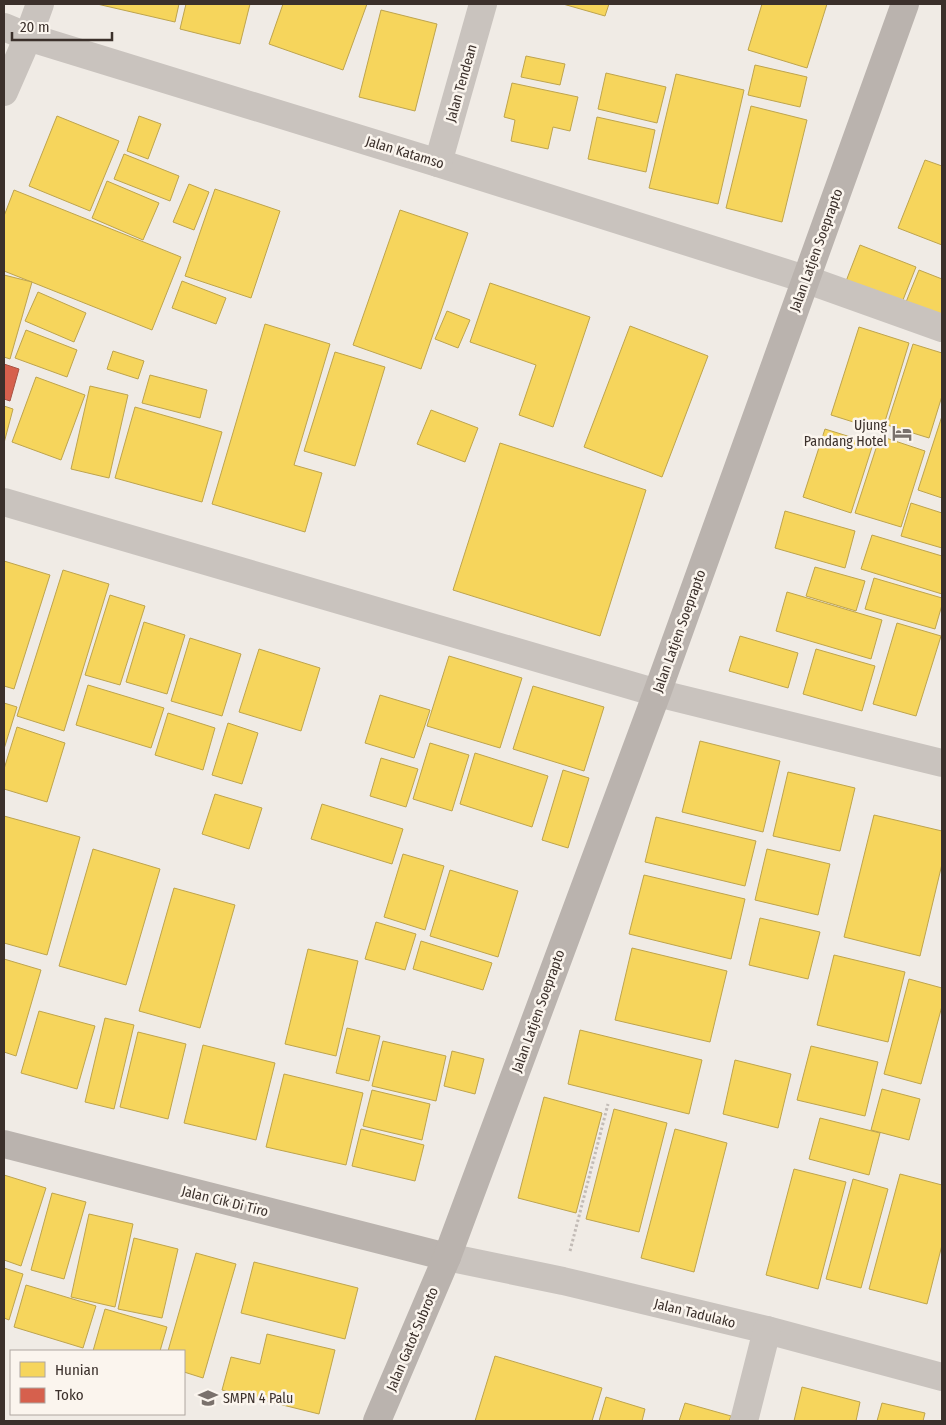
<svg xmlns="http://www.w3.org/2000/svg" width="946" height="1425" viewBox="0 0 946 1425" font-family="'Fira Sans Condensed',sans-serif">
	<rect width="100%" height="100%" fill="#f0ebe5"/>
	<!-- homes -->
	<g fill="#f6d55c" stroke="#bea44d">
		<path d="M97 4H179L175 22Z"/>
		<path d="M186 4H250L240 44 180 29Z"/>
		<path d="M283 4H367L343 70 269 44Z"/>
		<path d="M563 4H609L605 16Z"/>
		<path d="M762 4H827L807 68 748 50Z"/>
		<path d="M381 10 437 24 415 111 359 97Z"/>
		<path d="M526 56 565 64 560 85 521 77Z"/>
		<path d="M755 65 807 77 800 107 748 95Z"/>
		<path d="M606 73 666 87 657 123 598 109Z"/>
		<path d="M676 74 744 90 718 204 649 188Z"/>
		<path d="M512 83 578 97 570 131 553 127 548 149 511 141 515 120 504 117Z"/>
		<path d="M751 106 807 120 782 222 726 208Z"/>
		<path d="M57 116 119 141 90 211 29 186Z"/>
		<path d="M139 116 161 124 148 159 127 151Z"/>
		<path d="M597 117 655 130 646 172 588 159Z"/>
		<path d="M124 154 179 176 170 201 114 179Z"/>
		<path d="M925 160 942 166V245L898 228Z"/>
		<path d="M107 181 159 203 143 240 92 218Z"/>
		<path d="M189 184 209 192 194 230 173 222Z"/>
		<path d="M215 189 280 211 251 298 185 276Z"/>
		<path d="M14 190 181 257 152 330 4 271V216Z"/>
		<path d="M400 210 468 233 421 369 353 345Z"/>
		<path d="M860 245 916 267 899 310 843 289Z"/>
		<path d="M919 270 942 279V318L904 307Z"/>
		<path d="M4 275 32 282 10 359 4 357Z"/>
		<path d="M182 281 226 298 216 324 172 308Z"/>
		<path d="M490 283 590 317 553 427 519 415 536 365 470 342Z"/>
		<path d="M38 292 86 313 74 342 25 321Z"/>
		<path d="M447 311 470 320 458 348 435 339Z"/>
		<path d="M265 324 330 344 294 465 322 473 305 532 212 504Z"/>
		<path d="M630 326 708 356 662 477 584 447Z"/>
		<path d="M859 327 909 343 882 431 831 415Z"/>
		<path d="M26 330 77 350 67 377 15 358Z"/>
		<path d="M913 344 942 353V396L929 438 887 425Z"/>
		<path d="M113 351 144 361 138 379 107 369Z"/>
		<path d="M335 352 385 367 355 466 304 451Z"/>
		<path d="M150 375 207 390 200 418 142 403Z"/>
		<path d="M36 377 85 395 61 460 12 442Z"/>
		<path d="M90 386 128 395 109 478 71 469Z"/>
		<path d="M4 406 13 409 4 443Z"/>
		<path d="M135 407 222 432 202 502 115 478Z"/>
		<path d="M431 410 478 428 465 462 417 444Z"/>
		<path d="M942 416V498L918 490Z"/>
		<path d="M825 429 873 444 851 513 803 497Z"/>
		<path d="M880 436 925 451 901 527 855 513Z"/>
		<path d="M500 443 646 490 600 636 453 590Z"/>
		<path d="M911 503 942 513V548L901 536Z"/>
		<path d="M785 511 855 531 845 568 775 548Z"/>
		<path d="M872 535 942 556V594L861 569Z"/>
		<path d="M4 561 50 575 14 689 4 686Z"/>
		<path d="M815 567 865 581 856 611 806 596Z"/>
		<path d="M63 570 109 584 64 731 17 716Z"/>
		<path d="M874 578 942 598V605L935 629 865 609Z"/>
		<path d="M787 592 882 620 871 659 776 631Z"/>
		<path d="M110 595 145 606 120 685 85 675Z"/>
		<path d="M144 622 185 635 167 694 126 682Z"/>
		<path d="M897 623 941 636 916 716 873 704Z"/>
		<path d="M740 636 798 653 788 688 729 671Z"/>
		<path d="M190 638 241 654 222 716 171 701Z"/>
		<path d="M259 649 320 668 301 731 239 712Z"/>
		<path d="M816 649 875 666 862 711 803 694Z"/>
		<path d="M449 656 522 678 500 748 427 726Z"/>
		<path d="M88 685 164 708 151 748 76 725Z"/>
		<path d="M533 686 604 707 584 771 513 749Z"/>
		<path d="M380 695 430 710 414 758 365 743Z"/>
		<path d="M4 703 17 707 4 749Z"/>
		<path d="M168 713 215 728 203 770 155 755Z"/>
		<path d="M228 723 258 733 242 784 212 775Z"/>
		<path d="M17 727 65 743 47 802 4 789V769Z"/>
		<path d="M700 741 780 761 763 832 682 812Z"/>
		<path d="M430 743 469 755 452 811 413 799Z"/>
		<path d="M475 753 548 776 532 827 460 804Z"/>
		<path d="M381 758 418 769 406 807 370 796Z"/>
		<path d="M563 770 589 778 568 848 542 840Z"/>
		<path d="M788 772 855 788 840 851 773 836Z"/>
		<path d="M215 794 262 808 249 849 202 834Z"/>
		<path d="M322 804 403 829 392 864 311 839Z"/>
		<path d="M874 815 942 831V864L920 956 844 937Z"/>
		<path d="M4 816 80 837 47 955 4 943Z"/>
		<path d="M656 817 756 841 745 886 645 862Z"/>
		<path d="M93 849 160 869 126 985 59 966Z"/>
		<path d="M767 849 830 864 818 915 755 900Z"/>
		<path d="M403 854 444 866 425 930 384 917Z"/>
		<path d="M450 870 518 891 498 957 430 936Z"/>
		<path d="M644 875 745 899 731 959 629 934Z"/>
		<path d="M174 888 235 905 200 1028 139 1011Z"/>
		<path d="M760 918 820 932 808 979 749 965Z"/>
		<path d="M376 922 416 934 405 970 365 959Z"/>
		<path d="M421 941 492 963 483 990 413 969Z"/>
		<path d="M632 948 727 971 710 1042 615 1020Z"/>
		<path d="M308 949 358 961 336 1056 285 1044Z"/>
		<path d="M834 955 905 972 888 1042 817 1025Z"/>
		<path d="M4 959 41 970 16 1056 4 1052Z"/>
		<path d="M909 979 942 988V1006L921 1084 884 1074Z"/>
		<path d="M39 1011 95 1026 77 1089 21 1073Z"/>
		<path d="M105 1018 134 1025 114 1109 85 1102Z"/>
		<path d="M347 1028 380 1036 369 1081 336 1073Z"/>
		<path d="M580 1030 702 1060 689 1114 568 1084Z"/>
		<path d="M138 1032 186 1044 168 1119 120 1107Z"/>
		<path d="M383 1041 446 1056 436 1101 372 1086Z"/>
		<path d="M203 1045 275 1063 256 1140 184 1123Z"/>
		<path d="M811 1046 878 1062 865 1116 797 1100Z"/>
		<path d="M452 1051 484 1059 475 1094 444 1086Z"/>
		<path d="M735 1060 791 1074 778 1128 723 1114Z"/>
		<path d="M284 1074 363 1093 346 1165 266 1147Z"/>
		<path d="M882 1089 920 1099 909 1140 871 1130Z"/>
		<path d="M372 1090 430 1104 422 1140 363 1126Z"/>
		<path d="M544 1097 602 1113 576 1213 518 1198Z"/>
		<path d="M614 1109 667 1123 639 1232 586 1219Z"/>
		<path d="M820 1118 880 1133 869 1175 809 1159Z"/>
		<path d="M361 1129 424 1145 415 1181 352 1166Z"/>
		<path d="M675 1129 727 1143 694 1272 641 1258Z"/>
		<path d="M794 1169 846 1182 818 1289 766 1275Z"/>
		<path d="M900 1174 942 1185V1245L927 1304 869 1289Z"/>
		<path d="M4 1175 46 1188 21 1266 4 1260Z"/>
		<path d="M853 1179 888 1189 861 1288 826 1279Z"/>
		<path d="M52 1193 86 1202 64 1279 31 1270Z"/>
		<path d="M89 1214 133 1224 115 1307 71 1297Z"/>
		<path d="M134 1238 178 1249 162 1318 118 1309Z"/>
		<path d="M196 1253 236 1264 203 1378 184 1372V1351H168Z"/>
		<path d="M254 1262 358 1288 345 1339 241 1313Z"/>
		<path d="M4 1268 23 1274 9 1320 4 1318Z"/>
		<path d="M26 1285 96 1306 83 1348 14 1327Z"/>
		<path d="M105 1309 167 1327 160 1351H93Z"/>
		<path d="M267 1334 335 1350 319 1414 222 1390 231 1357 260 1364Z"/>
		<path d="M495 1356 602 1388 592 1421H475Z"/>
		<path d="M802 1387 860 1402 856 1421H794Z"/>
		<path d="M606 1397 645 1409 642 1421H599Z"/>
		<path d="M685 1403 731 1416 729 1421H679Z"/>
		<path d="M882 1403 925 1413 923 1421H877Z"/>
	</g>
	<!-- shops -->
	<path fill="#d6604d" stroke="#a85243" d="M4 364 19 369 10 401 4 399Z"/>
	<g fill="none" stroke-linecap="round" stroke-linejoin="round">
		<!-- path -->
		<path stroke="#c2bbb6" stroke-width="3" stroke-dasharray="2.5 2.5" stroke-linecap="butt" d="M570 1251 608 1104"/>
		<!-- street -->
		<g stroke="#c9c3be" stroke-width="28">
			<path d="M4 27 28 37 438 163 805 279 942 328"/>
			<path d="M4 92 28 37 40 4"/>
			<path d="M438 163 483 4"/>
			<path d="M4 502 657 693 942 763"/>
			<path d="M447 1257 563 1281 767 1330 942 1377"/>
			<path d="M744 1421 767 1330"/>
		</g>
		<!-- secondary -->
		<g stroke="#bab3ae" stroke-width="28">
			<path d="M4 1144 447 1257"/>
			<path d="M377 1421 447 1257 657 693 905 4"/>
		</g>
	</g>
	<!-- icons -->
	<defs>
		<symbol id="hotel-bare" viewBox="-9 -9 18 18"><path d="M-6-4.5h1.5V1H6V5H4.5V3h-9V5H-6ZM-4 0a1.8 1.8 0 1 1 3.6 0ZM.5 0V-2.5h3Q6-2.5 6 0Z" fill="#7a716c" stroke="#fbf5ee" stroke-width="2.5" paint-order="stroke"/></symbol>
		<symbol id="school-bare" viewBox="-9 -9 18 18"><path d="M0-5L7-2L0 1L-7-2ZM-4 1L0 2.5L4 1V4Q0 6-4 4Z" fill="#7a716c" stroke="#fbf5ee" stroke-width="2.5" paint-order="stroke"/></symbol>
	</defs>
	<g fill-rule="evenodd">
		<use href="#hotel-bare" x="888" y="419" width="28" height="28"/>
		<use href="#school-bare" x="194" y="1384" width="28" height="28"/>
	</g>
	<g text-anchor="middle" stroke-width="5" stroke-linejoin="round" paint-order="stroke">
		<!-- street labels -->
		<g font-size="14" fill="#3b302b" stroke="#fbf5ee">
			<text transform="translate(461 83) rotate(-74)" y="5">Jalan Tendean</text>
			<text transform="translate(405 152) rotate(17)" y="5">Jalan Katamso</text>
			<text transform="translate(816 250) rotate(-70)" y="5">Jalan Latjen Soeprapto</text>
			<text transform="translate(679 631) rotate(-70)" y="5">Jalan Latjen Soeprapto</text>
			<text transform="translate(538 1011) rotate(-70)" y="5">Jalan Latjen Soeprapto</text>
			<text transform="translate(225 1201) rotate(14)" y="5">Jalan Cik Di Tiro</text>
			<text transform="translate(695 1313) rotate(14)" y="5">Jalan Tadulako</text>
			<text transform="translate(412 1339) rotate(-67)" y="5">Jalan Gatot Subroto</text>
		</g>
		<!-- poi labels -->
		<g font-size="14" fill="#3b302b" stroke="#fbf5ee" text-anchor="end">
			<text x="887" y="430">Ujung<tspan x="887" dy="16">Pandang Hotel</tspan></text>
			<text x="223" y="1403" text-anchor="start">SMPN 4 Palu</text>
		</g>
	</g>
	<!-- border -->
	<rect width="946" height="1425" fill="none" stroke="#3b302b" stroke-width="10"/>
	<!-- legend -->
	<rect x="10" y="1350" width="175" height="65" fill="#fbf5ee" stroke="#aea6a0"/>
	<rect x="20" y="1362" width="25" height="15" fill="#f6d55c" stroke="#aea6a0"/>
	<text x="55" y="1375" font-size="15" fill="#3b302b">Hunian</text>
	<rect x="20" y="1388" width="25" height="15" fill="#d6604d" stroke="#aea6a0"/>
	<text x="55" y="1400" font-size="15" fill="#3b302b">Toko</text>
	<!-- scale -->
	<path d="M12 32v8h100v-8" fill="none" stroke="#3b302b" stroke-width="2.5"/>
	<text x="20" y="32" font-size="15" fill="#3b302b" stroke="#fbf5ee" stroke-width="4" paint-order="stroke">20 m</text>
</svg>
